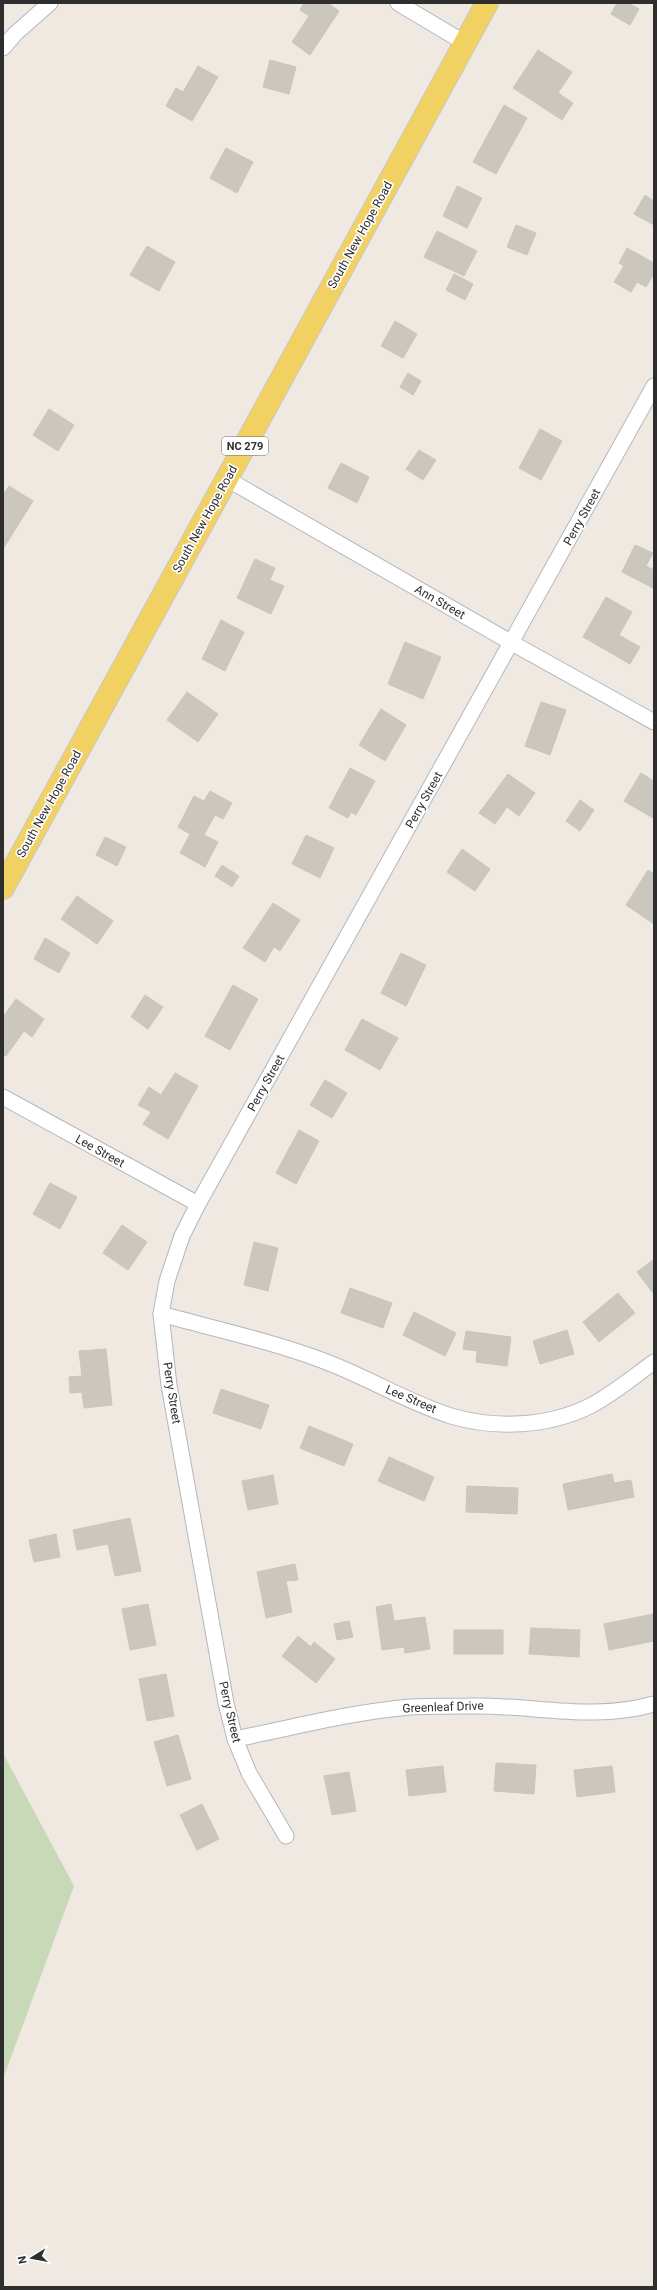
<svg xmlns="http://www.w3.org/2000/svg" width="657" height="2290" viewBox="0 0 657 2290" font-family="Roboto,sans-serif">
	<rect width="100%" height="100%" fill="#efe9e1"/>
	<!-- cemetery -->
	<path fill="#c8d9b8" d="M3 1753 74 1886 3 2079Z"/>
	<!-- building -->
	<g fill="#cbc7bf" stroke="#cbc5ba">
		<path d="M304 3H328L339 11 310 55 292 42 309 16 300 10Z"/>
		<path d="M617 3H628L639 9 630 25 611 14Z"/>
		<path d="M538 50 572 72 558 93 573 103 562 120 513 88Z"/>
		<path d="M270 60 296 67 289 94 263 87Z"/>
		<path d="M198 66 218 77 192 121 166 106 176 88 183 92Z"/>
		<path d="M504 105 527 118 496 174 473 162Z"/>
		<path d="M226 148 253 162 237 193 210 178Z"/>
		<path d="M457 186 482 198 467 228 443 216Z"/>
		<path d="M645 195 654 201V225L634 214Z"/>
		<path d="M516 225 536 233 527 255 507 247Z"/>
		<path d="M437 231 477 251 464 276 424 257Z"/>
		<path d="M147 246 175 262 159 291 130 275Z"/>
		<path d="M627 248 654 263V274L646 287 637 282 631 292 614 282 624 266 619 263Z"/>
		<path d="M454 274 473 284 465 300 446 290Z"/>
		<path d="M395 321 417 334 403 358 381 346Z"/>
		<path d="M408 373 421 381 413 395 400 387Z"/>
		<path d="M49 409 74 425 58 451 33 435Z"/>
		<path d="M540 429 562 441 541 480 519 468Z"/>
		<path d="M419 450 436 460 423 480 406 469Z"/>
		<path d="M341 463 369 477 357 503 328 488Z"/>
		<path d="M9 486 33 501 3 549V495Z"/>
		<path d="M635 545 653 553 646 566 654 570 653 588 622 572Z"/>
		<path d="M255 559 275 568 270 580 284 586 271 614 237 598Z"/>
		<path d="M606 597 632 612 619 635 640 647 630 664 583 637Z"/>
		<path d="M221 620 244 632 225 671 202 659Z"/>
		<path d="M405 642 441 657 423 699 388 684Z"/>
		<path d="M187 692 218 714 198 742 167 720Z"/>
		<path d="M541 702 566 710 550 755 525 746Z"/>
		<path d="M381 709 406 725 385 761 359 745Z"/>
		<path d="M350 768 375 781 356 815 351 812 348 818 329 808Z"/>
		<path d="M641 773 654 781 653 818 624 801Z"/>
		<path d="M508 774 535 793 519 816 507 807 495 824 479 813Z"/>
		<path d="M210 791 232 803 223 819 215 815 204 835 218 842 205 867 180 853 190 834 178 827 194 796 204 801Z"/>
		<path d="M580 800 594 810 580 831 566 821Z"/>
		<path d="M306 835 334 848 320 878 292 864Z"/>
		<path d="M105 837 126 847 117 866 96 855Z"/>
		<path d="M462 849 490 869 475 891 447 872Z"/>
		<path d="M222 865 239 876 232 887 215 876Z"/>
		<path d="M648 870 654 874V924L626 905Z"/>
		<path d="M77 896 113 921 97 944 61 919Z"/>
		<path d="M273 903 300 920 280 951 274 947 265 962 243 948Z"/>
		<path d="M45 938 70 953 59 973 34 959Z"/>
		<path d="M401 953 426 965 406 1006 381 993Z"/>
		<path d="M233 985 258 999 230 1050 205 1036Z"/>
		<path d="M145 995 163 1007 148 1029 131 1017Z"/>
		<path d="M16 999 44 1019 32 1037 24 1031 6 1056 3 1055V1017Z"/>
		<path d="M362 1019 398 1038 380 1070 345 1050Z"/>
		<path d="M175 1073 198 1086 168 1139 143 1124 151 1112 138 1105 149 1087 161 1095Z"/>
		<path d="M325 1080 347 1093 332 1118 310 1105Z"/>
		<path d="M299 1130 319 1141 296 1184 276 1173Z"/>
		<path d="M50 1183 77 1197 60 1229 33 1214Z"/>
		<path d="M122 1225 147 1242 128 1270 103 1253Z"/>
		<path d="M254 1242 278 1248 268 1291 244 1285Z"/>
		<path d="M654 1259V1292L653 1293 637 1272Z"/>
		<path d="M350 1288 392 1303 383 1328 341 1313Z"/>
		<path d="M618 1293 635 1313 599 1342 583 1322Z"/>
		<path d="M414 1312 456 1333 445 1356 403 1335Z"/>
		<path d="M567 1330 574 1354 540 1364 533 1341Z"/>
		<path d="M466 1331 511 1337 507 1366 476 1362 477 1351 463 1349Z"/>
		<path d="M106 1349 112 1405 84 1408 82 1392 70 1393 69 1377 82 1376 79 1351Z"/>
		<path d="M221 1389 269 1405 261 1429 213 1413Z"/>
		<path d="M309 1426 353 1444 344 1466 300 1448Z"/>
		<path d="M389 1457 434 1477 424 1501 378 1481Z"/>
		<path d="M612 1474 614 1483 631 1480 634 1497 568 1510 563 1484Z"/>
		<path d="M273 1475 278 1504 248 1510 242 1481Z"/>
		<path d="M467 1486 518 1488 517 1514 466 1512Z"/>
		<path d="M130 1518 141 1571 115 1576 108 1544 77 1550 73 1530Z"/>
		<path d="M56 1534 60 1557 34 1562 29 1540Z"/>
		<path d="M295 1564 298 1580 286 1581 292 1612 266 1618 257 1572Z"/>
		<path d="M148 1604 156 1645 130 1650 122 1609Z"/>
		<path d="M391 1604 394 1621 425 1617 430 1649 405 1653 404 1647 382 1650 376 1607Z"/>
		<path d="M653 1614 654 1641 609 1650 604 1624Z"/>
		<path d="M349 1621 353 1637 337 1640 334 1624Z"/>
		<path d="M531 1628 580 1630 579 1657 529 1654Z"/>
		<rect x="454" y="1630" width="49" height="24"/>
		<path d="M298 1636 311 1647 314 1642 335 1659 316 1683 282 1656Z"/>
		<path d="M166 1674 174 1716 147 1721 139 1679Z"/>
		<path d="M178 1735 191 1779 167 1786 154 1742Z"/>
		<path d="M496 1763 536 1765 534 1794 494 1791Z"/>
		<path d="M443 1766 446 1792 409 1796 406 1770Z"/>
		<path d="M612 1766 615 1792 577 1797 574 1770Z"/>
		<path d="M349 1772 356 1811 332 1815 324 1776Z"/>
		<path d="M202 1804 219 1839 197 1850 180 1815Z"/>
	</g>
	<g fill="none" stroke-linecap="round" stroke-linejoin="round">
		<defs>
			<g id="street">
				<path d="M398 3 465 43"/>
				<path d="M3 48 15 34 50 3"/>
				<path d="M227 479 512 643 654 722"/>
				<path d="M3 1097 198 1204"/>
				<path d="M161 1314C215 1329 271 1341 324 1361 367 1377 407 1402 451 1416 495 1429 548 1427 590 1406 613 1394 633 1377 654 1362"/>
				<path d="M235 1739C292 1728 351 1712 410 1707 429 1706 449 1706 468 1706 530 1704 592 1722 654 1704"/>
				<path d="M286 1836 249 1773 235 1739 226 1703 169 1385 161 1314 167 1281 182 1236 198 1204 654 386"/>
			</g>
			<path id="primary" d="M3 888 487 3"/>
		</defs>
		<!-- street casing -->
		<use href="#street" stroke="#b4b7c1" stroke-width="17"/>
		<!-- primary casing -->
		<use href="#primary" stroke="#c9c9c9" stroke-width="24"/>
		<!-- street -->
		<use href="#street" stroke="#fff" stroke-width="15"/>
		<!-- primary -->
		<use href="#primary" stroke="#f2d163" stroke-width="22"/>
	</g>
	<g text-anchor="middle" stroke-width="3.5" stroke-linejoin="round" paint-order="stroke">
		<!-- shield labels -->
		<rect fill="#fff" stroke="#6d6d6d" stroke-width="1" x="222" y="437" width="46" height="18" rx="3"/>
		<g font-size="11" font-weight="bold" fill="#2e2e2e">
			<text x="245" y="450">NC 279</text>
		</g>
		<!-- street labels -->
		<g font-size="12" fill="#2e2e2e" stroke="#fff">
			<text transform="translate(360 235) rotate(-61)" y="4">South New Hope Road</text>
			<text transform="translate(582 517) rotate(-61)" y="4">Perry Street</text>
			<text transform="translate(205 519) rotate(-61)" y="4">South New Hope Road</text>
			<text transform="translate(440 602) rotate(30)" y="4">Ann Street</text>
			<text transform="translate(424 800) rotate(-61)" y="4">Perry Street</text>
			<text transform="translate(49 804) rotate(-61)" y="4">South New Hope Road</text>
			<text transform="translate(266 1083) rotate(-61)" y="4">Perry Street</text>
			<text transform="translate(100 1151) rotate(29)" y="4">Lee Street</text>
			<text transform="translate(172 1393) rotate(81)" y="4">Perry Street</text>
			<text transform="translate(411 1399) rotate(23)" y="4">Lee Street</text>
			<text transform="translate(443 1707) rotate(-2)" y="4">Greenleaf Drive</text>
			<text transform="translate(230 1712) rotate(77)" y="4">Perry Street</text>
		</g>
	</g>
	<!-- border -->
	<rect width="657" height="2290" fill="none" stroke="#2e2e2e" stroke-width="8"/>
	<!-- north arrow -->
	<g transform="translate(32 2258) rotate(259)" stroke="#ffffff" stroke-width="3" paint-order="stroke">
	<path d="M0-3L7 15L0 10L-7 15Z" fill="#2e2e2e"/>
	<text y="-6" font-size="11" font-weight="bold" text-anchor="middle" fill="#2e2e2e">N</text>
	</g>
</svg>
